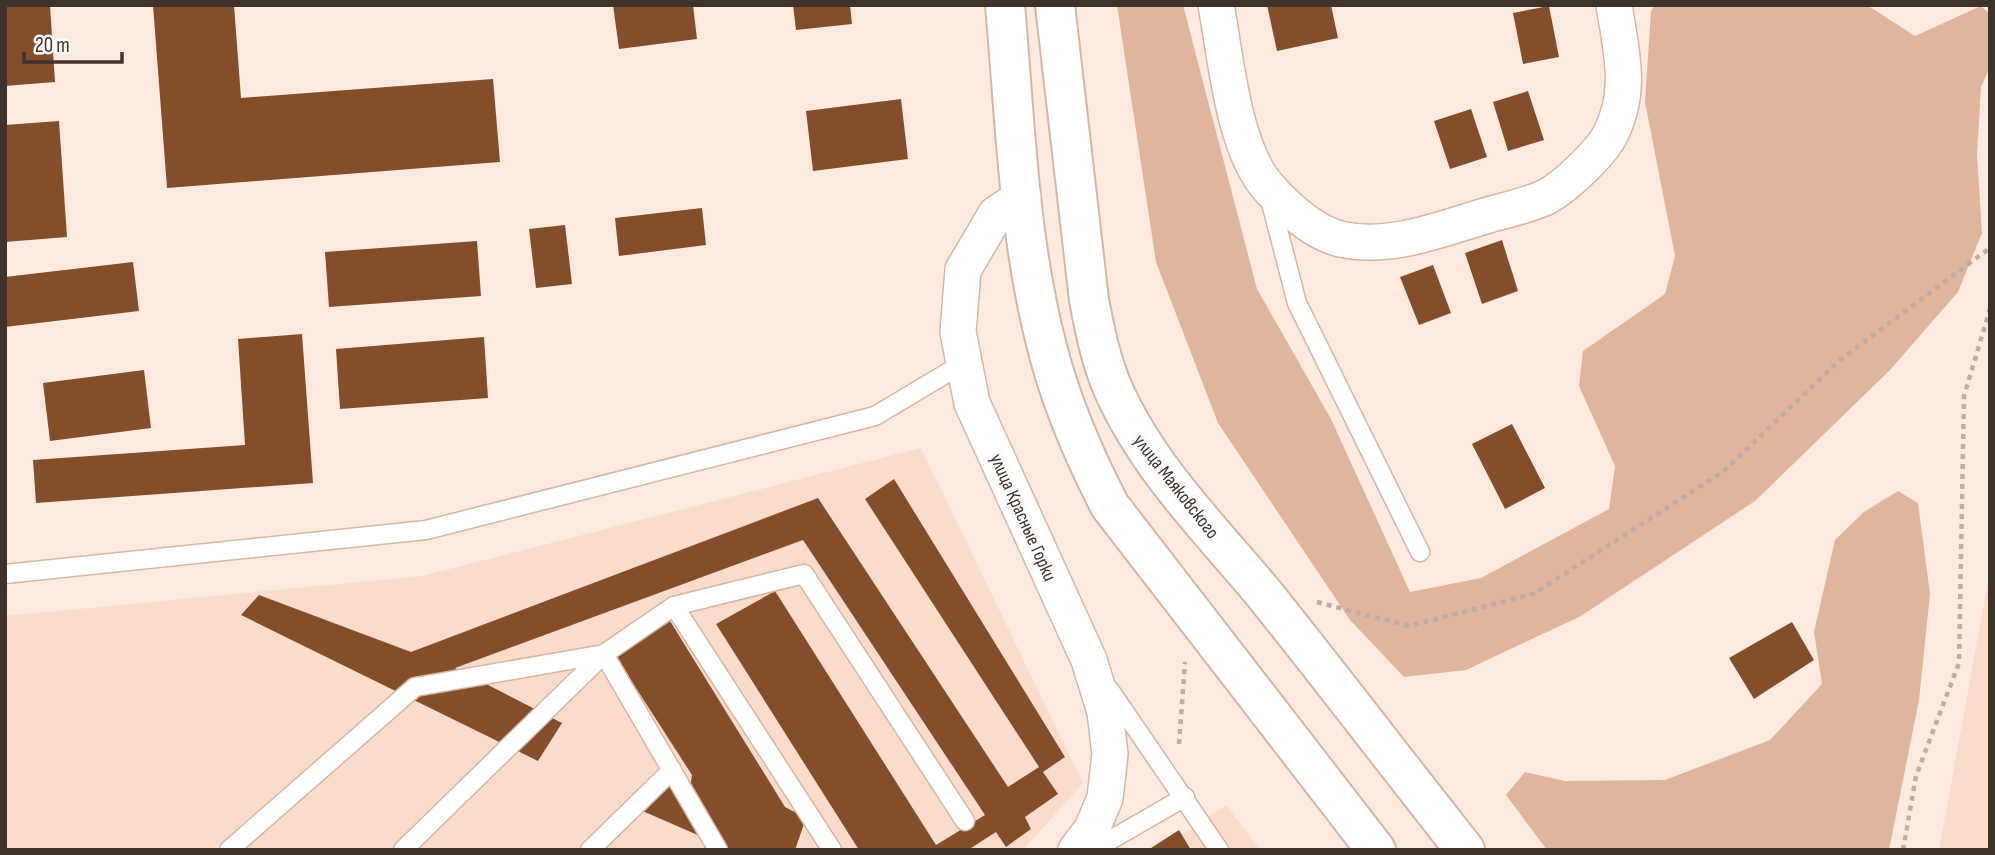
<svg xmlns="http://www.w3.org/2000/svg" width="1995" height="855" viewBox="0 0 1995 855" font-family="'Sofia Sans Condensed',sans-serif">
	<rect width="100%" height="100%" fill="#fdeadf"/>
	<!-- built -->
	<g fill="#fbdcca">
		<path d="M921 448 1083 783 1023 850H5V616L422 576Z"/>
		<path d="M1990 573V850H1939L1988 582Z"/>
		<path d="M1226 805 1260 850H1159Z"/>
	</g>
	<!-- green -->
	<g fill="#dfb59b">
		<path d="M1117 5H1183L1257 289 1331 419 1410 592 1481 578 1609 509 1615 466 1579 386 1583 351 1665 294 1675 256 1645 102 1651 11 1655 5H1867L1915 36 1981 6 1990 14V67L1981 87 1977 154 1982 233 1958 292 1890 370 1755 501 1581 616 1466 670 1404 677 1350 620 1218 423 1156 262Z"/>
		<path d="M1898 491 1918 503 1930 594 1919 700 1889 850H1547L1506 795 1525 772 1565 781 1665 780 1770 740 1822 684 1814 632 1835 540 1864 512Z"/>
	</g>
	<!-- building -->
	<g fill="#844e2a">
		<path d="M5 5H50L55 82 5 86Z"/>
		<path d="M153 5H234L241 98 493 79 500 162 167 188Z"/>
		<path d="M613 5H693L697 39 619 49Z"/>
		<path d="M793 5H850L852 24 796 30Z"/>
		<path d="M1267 5H1331L1338 38 1277 51Z"/>
		<path d="M1549 6 1559 57 1523 64 1513 13Z"/>
		<path d="M1528 91 1544 140 1508 151 1493 102Z"/>
		<path d="M901 99 908 159 813 171 806 111Z"/>
		<path d="M1471 109 1487 157 1450 169 1434 121Z"/>
		<path d="M59 121 67 237 5 242V125Z"/>
		<path d="M702 208 706 245 619 256 615 218Z"/>
		<path d="M565 225 572 284 536 288 529 229Z"/>
		<path d="M1502 240 1518 291 1482 304 1465 253Z"/>
		<path d="M477 241 481 296 329 307 325 252Z"/>
		<path d="M133 262 139 311 5 327V277Z"/>
		<path d="M1433 265 1451 313 1419 325 1400 277Z"/>
		<path d="M302 334 313 483 36 503 33 460 245 445 238 339Z"/>
		<path d="M484 337 488 398 340 409 336 349Z"/>
		<path d="M144 370 151 428 50 441 43 383Z"/>
		<path d="M1512 424 1545 488 1505 509 1472 444Z"/>
		<path d="M894 479 1065 757 1043 772 1058 794 1025 817 1031 829 1006 847 996 832 968 850H859L716 624 775 591 936 845 985 815 803 540 455 668 562 723 538 761 241 615 259 595 411 652 818 498 1008 787 1039 767 865 499Z"/>
		<path d="M670 621 785 807 806 818 795 850H732L638 809 657 774 690 788 692 775 614 654Z"/>
		<path d="M1792 622 1814 660 1754 699 1729 658Z"/>
		<path d="M1179 830 1191 850H1148Z"/>
	</g>
	<g fill="none" stroke-linecap="round" stroke-linejoin="round">
		<defs>
			<g id="lane">
				<path d="M1270 199 1297 303 1420 552"/>
				<path d="M5 574 426 530 875 416 962 364"/>
				<path d="M674 606 832 850"/>
				<path d="M1109 689 1219 850"/>
				<path d="M229 850 415 687 604 654 674 606 804 574 965 821"/>
				<path d="M403 850 604 654 718 850"/>
				<path d="M590 850 672 770"/>
				<path d="M1093 850 1185 797"/>
			</g>
			<g id="street">
				<path d="M1216 5C1226 58 1233 147 1268 187 1286 207 1313 232 1340 239 1390 250 1438 230 1485 216 1505 210 1527 206 1546 197 1565 187 1600 154 1610 135 1633 91 1621 51 1614 5"/>
				<path d="M1023 196 996 214 963 270 958 332 972 403 1089 660 1105 712 1110 754 1105 798 1092 829 1076 850"/>
			</g>
			<g id="primary">
				<path d="M1005 5C1015 117 1018 234 1046 343 1060 400 1083 454 1110 506L1376 850"/>
				<path d="M1055 5 1089 300C1095 331 1101 362 1114 391 1149 469 1211 530 1265 595 1332 679 1398 765 1465 850"/>
			</g>
		</defs>
		<!-- lane casing -->
		<use href="#lane" stroke="#d5b7a5" stroke-width="21"/>
		<!-- street casing -->
		<use href="#street" stroke="#d5b7a5" stroke-width="38"/>
		<!-- primary casing -->
		<use href="#primary" stroke="#d5b7a5" stroke-width="42"/>
		<!-- path -->
		<g stroke="#beada3" stroke-width="4.5" stroke-dasharray="5 5" stroke-linecap="butt">
			<path d="M1317 602 1409 626 1533 594 1724 471 1840 360 1990 248"/>
			<path d="M1179 744 1185 662"/>
			<path d="M1903 850 1916 776 1959 663 1964 396 1990 309"/>
		</g>
		<!-- lane -->
		<use href="#lane" stroke="#fff" stroke-width="18"/>
		<!-- street -->
		<use href="#street" stroke="#fff" stroke-width="35"/>
		<!-- primary -->
		<use href="#primary" stroke="#fff" stroke-width="38"/>
	</g>
	<g text-anchor="middle" stroke-width="7" stroke-linejoin="round" paint-order="stroke">
		<!-- street labels -->
		<g font-size="19" fill="#3f322b" stroke="#fbfbfb">
			<text transform="translate(1177 486) rotate(52)" y="7">улица Маяковского</text>
			<text transform="translate(1024 517) rotate(66)" y="7">улица Красные Горки</text>
		</g>
	</g>
	<!-- border -->
	<rect width="1995" height="855" fill="none" stroke="#3f322b" stroke-width="14"/>
	<!-- scale -->
	<path d="M24 52v10h98v-10" fill="none" stroke="#3f322b" stroke-width="3.5"/>
	<text x="35" y="52" font-size="21" fill="#3f322b" stroke="#fbfbfb" stroke-width="5" paint-order="stroke">20 m</text>
</svg>
